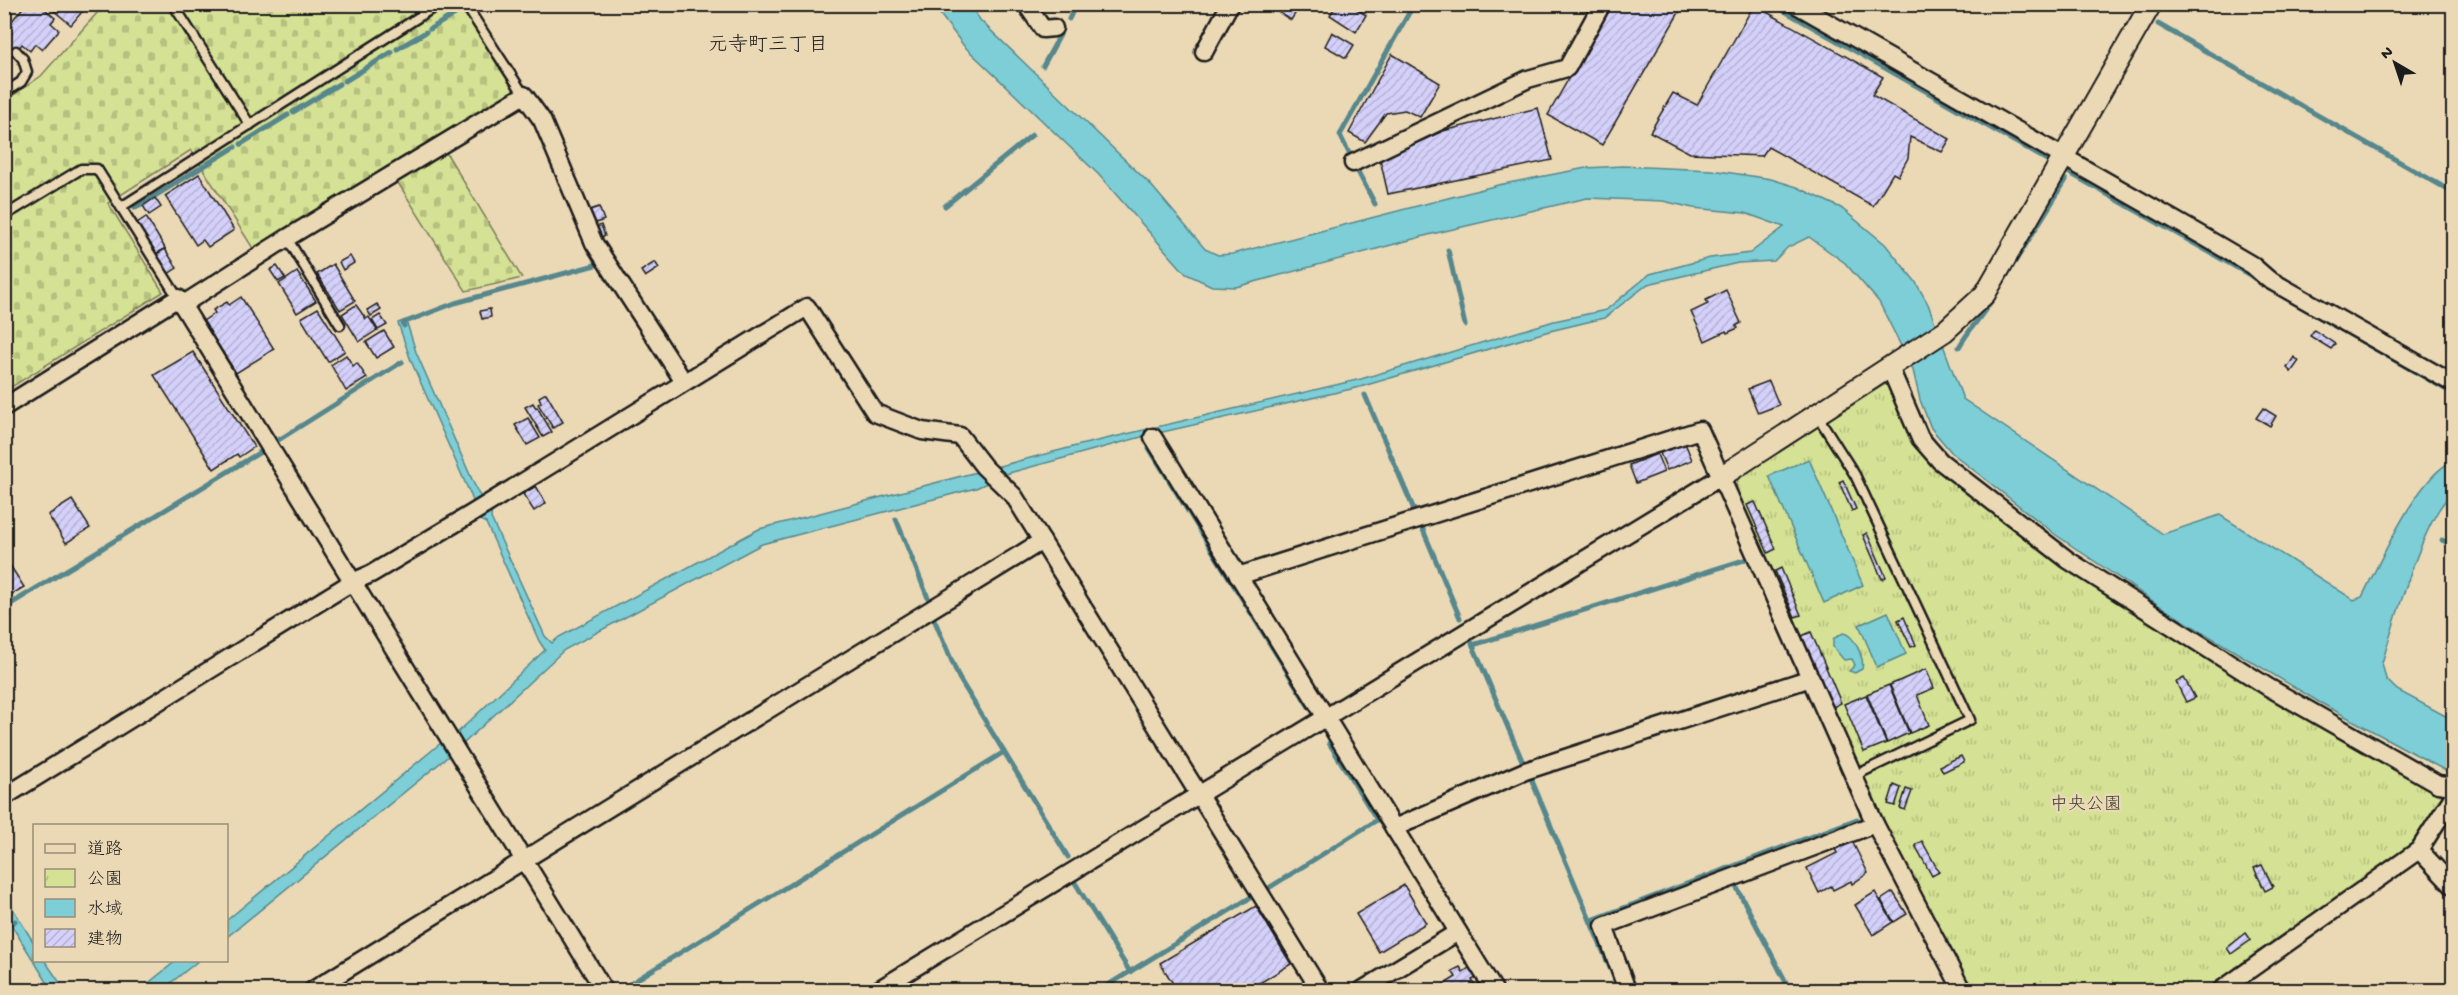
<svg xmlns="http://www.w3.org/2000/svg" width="2458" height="995" viewBox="0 0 2458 995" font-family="'Gochi Hand','Klee One',sans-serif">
	<defs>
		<pattern id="cemetery-stones" width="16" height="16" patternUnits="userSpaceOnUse" patternTransform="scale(1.5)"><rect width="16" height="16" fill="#d5e194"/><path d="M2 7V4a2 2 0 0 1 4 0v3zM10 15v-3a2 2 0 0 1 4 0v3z" fill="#b6c07f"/></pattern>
		<pattern id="park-tufts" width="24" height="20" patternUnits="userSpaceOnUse" patternTransform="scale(1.5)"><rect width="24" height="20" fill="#d5e194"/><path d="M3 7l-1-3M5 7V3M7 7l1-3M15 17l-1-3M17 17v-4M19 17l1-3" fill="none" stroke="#b6c07f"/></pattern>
		<pattern id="building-hatch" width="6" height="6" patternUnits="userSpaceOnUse" patternTransform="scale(1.5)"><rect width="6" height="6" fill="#d4d0f9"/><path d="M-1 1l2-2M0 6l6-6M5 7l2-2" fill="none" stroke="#b5b2d5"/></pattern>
	</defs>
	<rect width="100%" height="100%" fill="#ebd9b6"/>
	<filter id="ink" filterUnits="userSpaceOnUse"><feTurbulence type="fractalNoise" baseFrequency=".0167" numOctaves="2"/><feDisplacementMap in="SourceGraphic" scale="12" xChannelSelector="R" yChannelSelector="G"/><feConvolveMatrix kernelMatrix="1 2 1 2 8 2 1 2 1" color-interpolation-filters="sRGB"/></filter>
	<g filter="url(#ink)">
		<!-- cemetery -->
		<g fill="url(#cemetery-stones)" stroke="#787e58" stroke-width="1.5">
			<path d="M151 4 460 5 514 89V94L254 250 191 150 108 203 163 292 5 391V101L41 76 98 12Z"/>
			<path d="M444 149 522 278 466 291 395 178Z"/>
		</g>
		<!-- park -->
		<path fill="url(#park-tufts)" stroke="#787e58" stroke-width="1.5" d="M1885 384 1891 388 1936 466 2440 791 2443 798 2414 844 2210 990H1970L1868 790 1736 492 1738 478Z"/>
		<!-- water -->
		<g fill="#7dced6" stroke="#56878c" stroke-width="1.5">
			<path d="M933 5H970L980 20 1150 184 1205 249 1218 255 1232 254 1498 185 1586 168 1622 166 1712 170 1771 179 1797 187 1841 208 1885 244 1915 281 1928 304 1963 399 2163 534 2220 515 2354 600 2362 597C2380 562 2418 475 2453 461V494C2426 509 2392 630 2382 663L2386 679 2397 690 2453 720V771H2446L2319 702 2169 612 2056 535 1952 453 1931 428 1920 400 1913 370 1879 302 1845 263 1809 237 1788 247 1774 261 1738 263 1648 284 1604 318 1546 332 1360 387 1145 436 1009 473 976 488 762 544 564 650 462 745 227 937V920L442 742 456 734 545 650 539 641 486 523 478 519 472 498 411 361 398 323 406 320 416 352 478 493 492 509 491 518 545 636 552 643 559 637 759 529 1080 445 1361 379 1554 321 1606 310 1650 274 1710 258 1750 253 1784 227 1745 213 1693 208 1663 201 1587 198 1432 234 1236 287 1212 286 1186 274 1098 174 964 46Z"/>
			<path d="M1809 459 1863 585 1824 603 1769 476Z"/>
			<path d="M1888 612 1906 654 1877 667 1859 625Z"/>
			<path d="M1843 633C1854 634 1865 659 1862 669L1855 673 1849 671 1855 665 1852 659 1844 660 1833 647V639Z"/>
			<path d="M5 896 34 943V960L45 961 65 990H52L5 915Z"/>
			<path d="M177 960 198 961 162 990H140Z"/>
		</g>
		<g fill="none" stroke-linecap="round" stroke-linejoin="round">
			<!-- stream -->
			<g stroke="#56878c" stroke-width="5">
				<path d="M100 4V10L138 4"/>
				<path d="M1772 4 2248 274 2268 288"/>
				<path d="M2125 4 2129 7"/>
				<path d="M1069 19 1076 4"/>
				<path d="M2158 24 2454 193"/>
				<path d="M430 29 455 14"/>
				<path d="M397 49 426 32"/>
				<path d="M1043 66 1060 35"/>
				<path d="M345 81 392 52"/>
				<path d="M293 112 339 84"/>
				<path d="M241 144 288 115"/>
				<path d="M1351 157 1340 135 1414 4"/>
				<path d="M1356 168 1375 204"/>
				<path d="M945 206 1032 135"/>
				<path d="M135 208 235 147"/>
				<path d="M1448 250 1465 325"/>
				<path d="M2003 281 2066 180"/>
				<path d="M2284 297 2454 394"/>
				<path d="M404 326 403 323 455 303 599 264"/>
				<path d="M1959 347C1969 329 1983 315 1994 297"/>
				<path d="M1365 395 1415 512"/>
				<path d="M277 441 402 362"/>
				<path d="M1149 448 1309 707"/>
				<path d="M896 519 928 598"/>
				<path d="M1421 525 1460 618"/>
				<path d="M2442 540 2454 546"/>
				<path d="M4 608 262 451"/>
				<path d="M934 619 959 678 1068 857"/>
				<path d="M1471 641 1524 765"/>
				<path d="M1473 645 1744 560"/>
				<path d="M1530 776 1610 968"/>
				<path d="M1074 881 1130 972"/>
				<path d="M1735 884 1790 990"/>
				<path d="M1264 891 1377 820 1329 743"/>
				<path d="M1592 920 1857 819"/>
				<path d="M4 927 15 921"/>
				<path d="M620 990 1004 752"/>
				<path d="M1100 990 1253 896"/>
			</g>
		</g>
		<!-- building -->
		<g fill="url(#building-hatch)" stroke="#1c1c1c" stroke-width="1.5">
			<path d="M26 4H39L55 18 51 23 59 30 42 50 35 44 30 51 22 44 11 58 4 53V42L12 33 6 28Z"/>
			<path d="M46 4H82L86 7 71 25Z"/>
			<path d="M1265 4H1289L1298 9 1291 20Z"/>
			<path d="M1337 4H1349L1366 15 1356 32 1330 15Z"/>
			<path d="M1611 4H1684L1602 145 1548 115Z"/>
			<path d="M1754 5 1883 77 1872 95 1950 139 1942 152 1910 137 1908 158 1898 176 1893 173 1873 206 1768 147 1762 156 1690 153 1650 132 1673 93 1697 105Z"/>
			<path d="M1332 32 1354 45 1346 58 1325 46Z"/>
			<path d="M1392 54 1440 83 1420 117 1405 110 1386 113 1365 142 1349 133Z"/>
			<path d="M1538 108 1552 160 1388 194 1380 159 1443 131Z"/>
			<path d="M199 174 234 230 208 247 203 240 196 245 165 196Z"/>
			<path d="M155 198 161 207 149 215 143 206Z"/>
			<path d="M599 207 604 220 593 224 587 211Z"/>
			<path d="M146 217 165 248 156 254 137 223Z"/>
			<path d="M601 225 605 236 599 238 595 228Z"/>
			<path d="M165 249 177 268 168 274 155 255Z"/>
			<path d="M350 256 354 263 343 270 339 262Z"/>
			<path d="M655 262 659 268 645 277 641 271Z"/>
			<path d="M333 264 355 301 340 310 317 274Z"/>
			<path d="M277 266 285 278 278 282 270 270Z"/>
			<path d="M297 272 316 301 297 313 279 284Z"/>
			<path d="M1726 290 1741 323 1736 326 1738 328 1727 333 1726 331 1705 341 1691 312 1708 304 1706 300Z"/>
			<path d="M241 297 274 349 236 373 203 321 215 313 213 310 227 302 229 305Z"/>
			<path d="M377 304 381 310 371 316 367 310Z"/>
			<path d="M356 305 366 319 369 317 377 330 359 342 342 314Z"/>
			<path d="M318 308 345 351 328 362 301 318Z"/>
			<path d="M490 309 491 317 482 319 480 311Z"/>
			<path d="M380 315 387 325 378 330 372 320Z"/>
			<path d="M2314 330 2335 344 2331 349 2310 336Z"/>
			<path d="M384 331 394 347 376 358 366 342Z"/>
			<path d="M193 352 254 447 239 457 237 454 214 469 154 375Z"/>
			<path d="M346 355 353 366 357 363 367 378 346 391 331 365Z"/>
			<path d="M2294 357 2299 361 2291 372 2287 368Z"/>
			<path d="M1769 381 1779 405 1758 413 1748 389Z"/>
			<path d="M546 393 563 422 553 428 538 404 541 402 539 397Z"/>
			<path d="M533 403 536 408 537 407 552 432 543 437 525 407Z"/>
			<path d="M2263 408 2276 416 2270 426 2256 418Z"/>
			<path d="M528 418 540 438 527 445 515 425Z"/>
			<path d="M1685 443 1692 460 1667 470 1660 453Z"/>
			<path d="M1657 454 1664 472 1636 483 1629 465Z"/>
			<path d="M1843 480 1856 509 1852 511 1839 482Z"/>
			<path d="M536 486 546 503 534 511 523 494Z"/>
			<path d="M72 500 90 528 66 543 48 515Z"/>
			<path d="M1755 502 1776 549 1768 553 1747 505Z"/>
			<path d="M1867 533 1886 577 1882 579 1863 535Z"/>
			<path d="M4 556 24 587 4 599Z"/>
			<path d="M1781 568 1801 615 1795 617 1775 571Z"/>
			<path d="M1904 617 1916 645 1911 647 1898 620Z"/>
			<path d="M1811 632 1841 703 1833 707 1802 636Z"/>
			<path d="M1926 669 1934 688 1917 695 1929 725 1910 733 1890 685Z"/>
			<path d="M2184 678 2195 698 2186 702 2176 682Z"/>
			<path d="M1889 685 1909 733 1887 743 1867 694Z"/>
			<path d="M1866 695 1886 743 1864 752 1844 704Z"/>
			<path d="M1961 756 1964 762 1943 772 1940 766Z"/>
			<path d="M1894 785 1901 788 1895 806 1888 804Z"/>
			<path d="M1906 789 1912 791 1905 810 1900 808Z"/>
			<path d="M1852 841 1868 873 1852 884 1851 881 1833 890 1831 886 1819 893 1807 868 1837 853 1835 849Z"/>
			<path d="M1922 841 1939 872 1932 876 1915 845Z"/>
			<path d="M2262 865 2273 887 2265 891 2254 868Z"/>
			<path d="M1404 885 1426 923 1379 952 1356 914Z"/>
			<path d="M1875 892 1893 922 1873 935 1855 905Z"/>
			<path d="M1893 892 1907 914 1894 922 1881 900Z"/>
			<path d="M1256 906 1291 964 1248 990H1177L1160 963Z"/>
			<path d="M2246 933 2251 940 2231 954 2227 948Z"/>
			<path d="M1460 967 1463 972 1469 968 1476 978 1472 980 1478 990H1447L1443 985 1456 977 1452 971Z"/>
		</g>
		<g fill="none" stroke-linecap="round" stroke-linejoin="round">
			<defs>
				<g id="service">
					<path d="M173 4 250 125"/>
					<path d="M462 4 467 7 524 95"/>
					<path d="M4 93 21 82 27 72 23 59 16 51"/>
					<path d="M121 207 439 4"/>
					<path d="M4 216 81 169H97L178 298"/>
					<path d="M287 238 340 325"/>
					<path d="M1817 415 1855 475 1970 720 1854 776"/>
				</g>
				<g id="minor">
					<path d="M1026 4 1043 29 1054 28"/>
					<path d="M1795 4 2206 238 2252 265 2268 279 2454 384"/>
					<path d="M1204 52 1230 4"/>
					<path d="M1353 163 1528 79 1567 68 1602 4"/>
					<path d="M182 305 287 238 524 95 542 120 594 243 684 382"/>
					<path d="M1890 368 1920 438 1940 461 2068 560 2268 687 2438 784 2454 786"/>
					<path d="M4 407 178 298 604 990"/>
					<path d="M1153 437 1494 990"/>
					<path d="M1238 576 1700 430 1875 824 1962 990"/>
					<path d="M4 797 352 582 371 574 471 514 807 307 875 413 922 431 960 436 984 467 1014 496 1320 990"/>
					<path d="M1394 828 1525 771 1811 678"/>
					<path d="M2419 850 2454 887"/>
					<path d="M313 990 1042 541"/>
					<path d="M878 990 1722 476"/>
					<path d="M1362 990 1458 932"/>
					<path d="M1627 990 1604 926 1875 824"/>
					<path d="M2221 990 2419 850 2454 795"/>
				</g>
				<path id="tertiary" d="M1722 476 1945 331 1985 294 2151 4"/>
			</defs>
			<!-- service casing -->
			<use href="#service" stroke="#1c1c1c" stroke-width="13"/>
			<!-- minor casing -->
			<use href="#minor" stroke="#1c1c1c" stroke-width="21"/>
			<!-- tertiary casing -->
			<use href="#tertiary" stroke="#1c1c1c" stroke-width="24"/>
			<!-- service -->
			<use href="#service" stroke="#ebd9b6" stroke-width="8"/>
			<!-- minor -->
			<use href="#minor" stroke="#ebd9b6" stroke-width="16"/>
			<!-- tertiary -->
			<use href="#tertiary" stroke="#ebd9b6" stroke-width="20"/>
		</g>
	</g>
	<g text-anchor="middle" stroke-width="5" stroke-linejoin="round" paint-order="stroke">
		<!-- park labels -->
		<g font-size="18" fill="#414334" stroke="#ebd9b6">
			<text x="2086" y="809">中央公園</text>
		</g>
		<!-- neighbourhood labels -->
		<g font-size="20" fill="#1c1c1c" stroke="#ebd9b6">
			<text x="768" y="50">元寺町三丁目</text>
		</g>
	</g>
	<!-- margin -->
	<rect width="2458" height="995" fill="none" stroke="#ebd9b6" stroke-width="24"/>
	<rect x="12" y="12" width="2434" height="971" fill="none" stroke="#1c1c1c" stroke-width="2" filter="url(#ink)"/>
	<!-- legend -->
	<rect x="33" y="824" width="195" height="138" fill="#ebd9b6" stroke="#988d78" stroke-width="1.5"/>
	<rect x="45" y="844" width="30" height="9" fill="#ebd9b6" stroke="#988d78" stroke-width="1.5"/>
	<text x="87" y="854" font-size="18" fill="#1c1c1c">道路</text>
	<rect x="45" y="869" width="30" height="18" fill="url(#park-tufts)" stroke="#988d78" stroke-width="1.5"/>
	<text x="87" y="884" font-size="18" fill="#1c1c1c">公園</text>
	<rect x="45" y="899" width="30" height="18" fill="#7dced6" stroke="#988d78" stroke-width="1.5"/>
	<text x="87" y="914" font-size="18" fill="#1c1c1c">水域</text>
	<rect x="45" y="929" width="30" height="18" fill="url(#building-hatch)" stroke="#988d78" stroke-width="1.5"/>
	<text x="87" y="944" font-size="18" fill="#1c1c1c">建物</text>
	<!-- north arrow -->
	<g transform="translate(2395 63) rotate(321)" stroke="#ebd9b6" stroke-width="4.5" paint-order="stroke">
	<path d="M0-4.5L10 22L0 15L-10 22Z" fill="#1c1c1c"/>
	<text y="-9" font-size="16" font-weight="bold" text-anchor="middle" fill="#1c1c1c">N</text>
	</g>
</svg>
